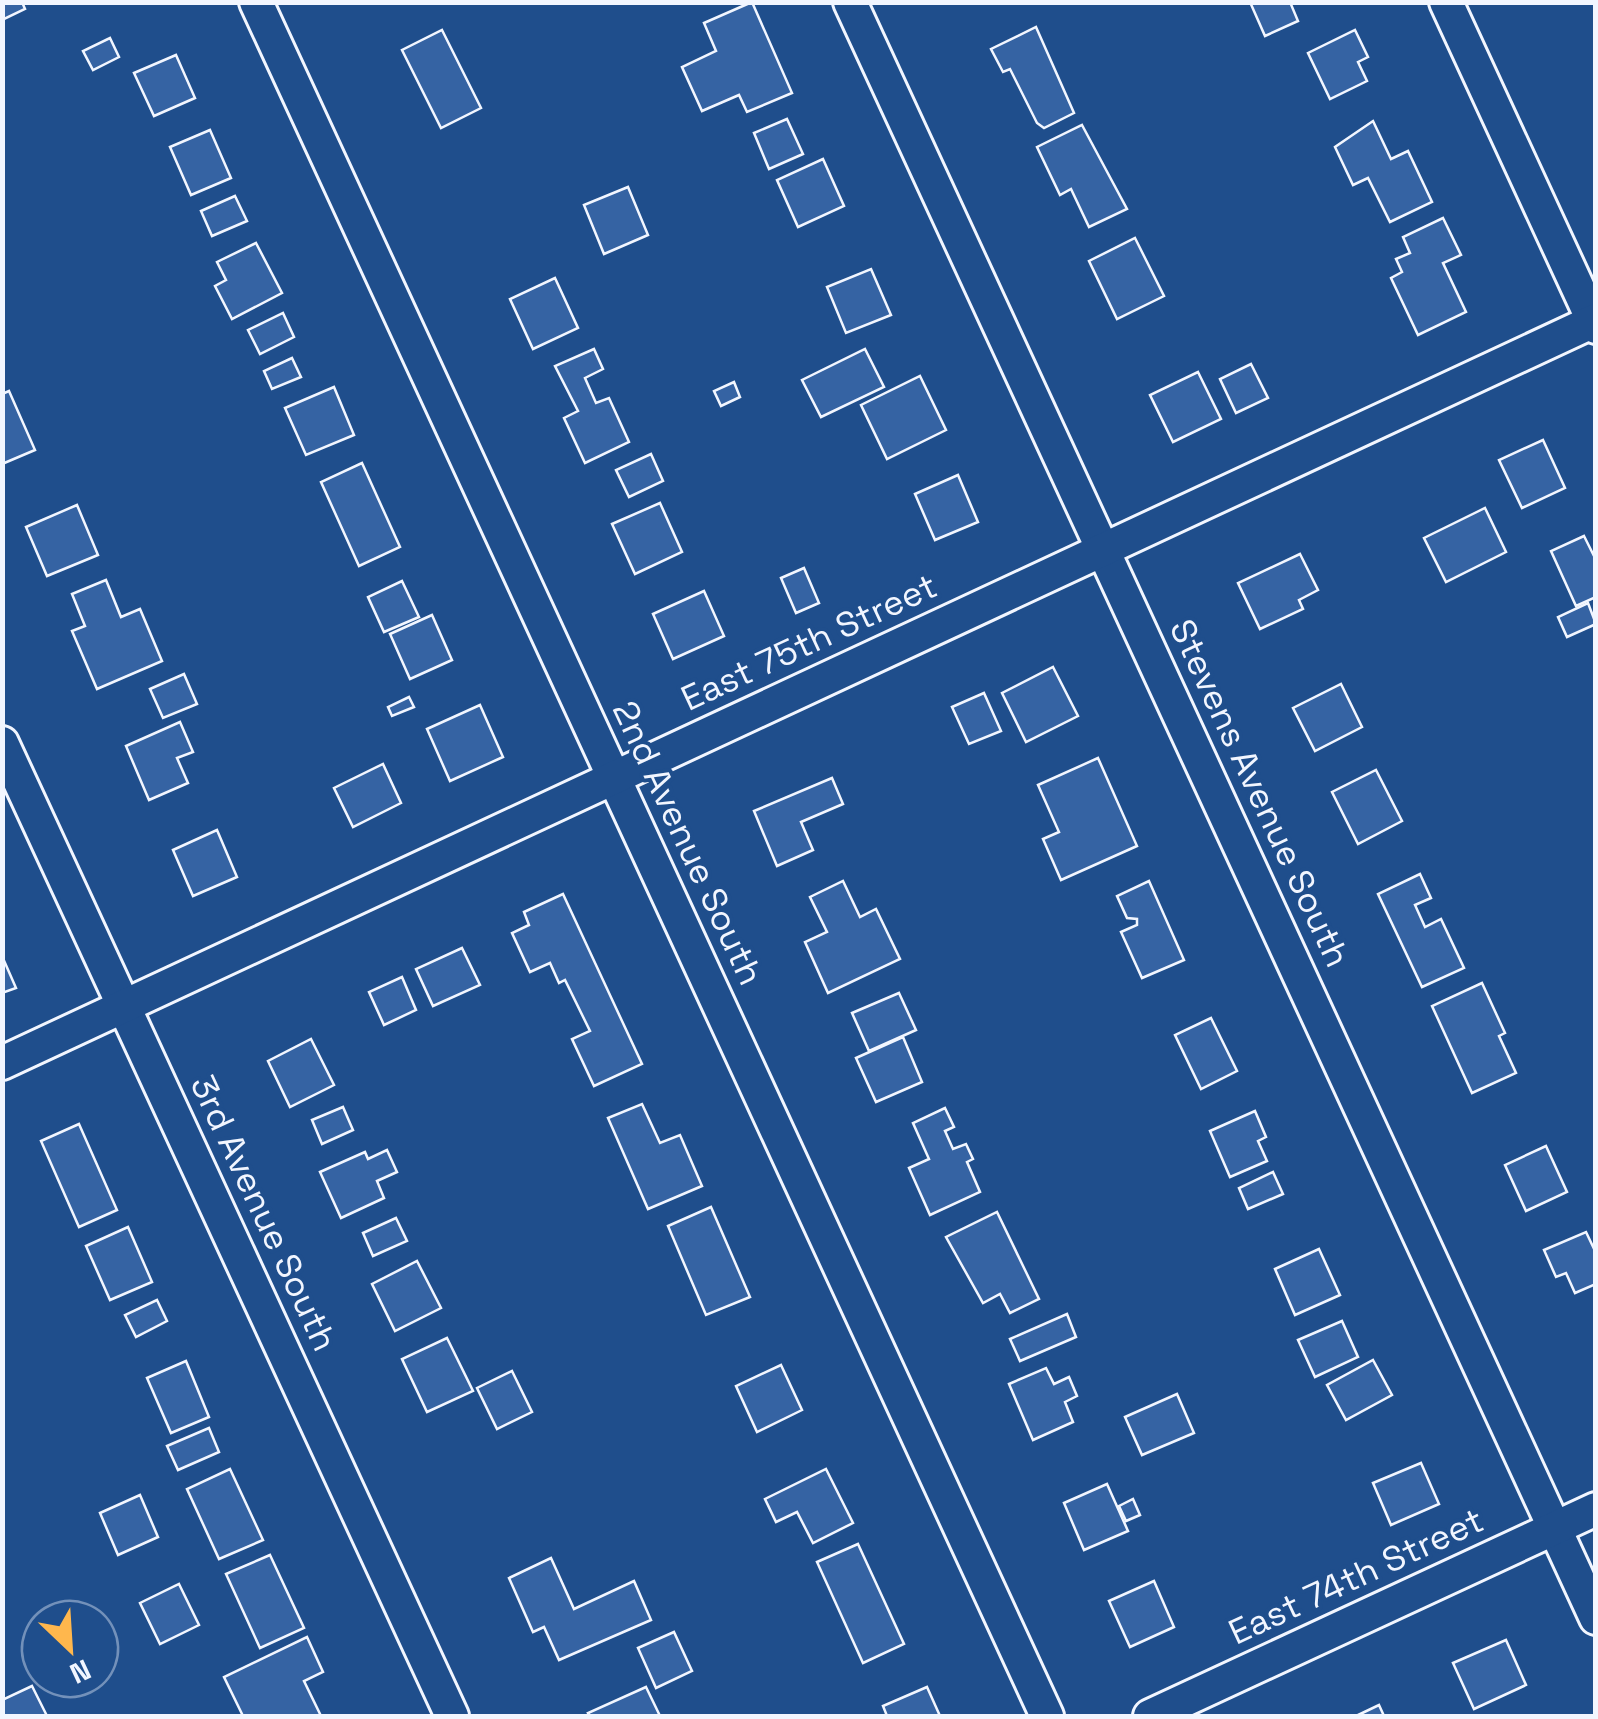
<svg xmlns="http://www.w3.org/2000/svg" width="1598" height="1719" viewBox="0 0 1598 1719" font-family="'Space Grotesk',sans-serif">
	<rect width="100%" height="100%" fill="#1f4e8c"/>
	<!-- building -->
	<g fill="#3563a3" stroke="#f2f6ff" stroke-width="2.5">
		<path d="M2 2H22L25 9 2 20Z"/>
		<path d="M752 2 792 93 747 112 739 95 702 111 682 67 716 51 704 23Z"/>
		<path d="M1250 2H1290L1298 21 1265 36Z"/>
		<path d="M1036 27 1074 113 1044 128 1037 123 1010 69 1003 72 991 49Z"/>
		<path d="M442 30 481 108 441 128 402 50Z"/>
		<path d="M1355 30 1368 57 1358 62 1367 81 1330 99 1308 53Z"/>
		<path d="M110 38 119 57 93 70 83 51Z"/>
		<path d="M176 55 195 98 154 116 134 73Z"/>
		<path d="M787 119 803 154 769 169 754 133Z"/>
		<path d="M1373 121 1391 159 1408 151 1432 202 1390 222 1368 178 1353 185 1335 147Z"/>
		<path d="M1082 125 1127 209 1089 227 1071 189 1060 195 1037 147Z"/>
		<path d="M210 130 231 178 191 195 170 147Z"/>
		<path d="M823 159 844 206 798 227 777 180Z"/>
		<path d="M628 187 648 235 604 254 584 205Z"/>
		<path d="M235 196 247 221 212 236 201 211Z"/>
		<path d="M1443 218 1461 255 1443 263 1466 312 1418 335 1391 278 1402 272 1396 259 1410 253 1403 237Z"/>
		<path d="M1135 238 1164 296 1117 319 1089 261Z"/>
		<path d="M256 243 282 293 232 319 215 286 226 280 217 262Z"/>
		<path d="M871 269 891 315 846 333 827 287Z"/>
		<path d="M555 278 578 328 533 349 510 299Z"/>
		<path d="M283 313 294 337 260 354 248 330Z"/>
		<path d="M594 349 603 369 585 378 596 403 609 398 629 442 585 463 564 418 578 411 555 366Z"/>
		<path d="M865 349 884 387 821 417 802 380Z"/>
		<path d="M292 358 301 377 272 389 264 371Z"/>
		<path d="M1251 364 1268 398 1236 413 1220 379Z"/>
		<path d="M1198 372 1221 419 1173 442 1150 395Z"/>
		<path d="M920 376 946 430 887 459 861 405Z"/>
		<path d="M734 382 740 397 721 406 714 391Z"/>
		<path d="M334 387 354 435 306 455 285 408Z"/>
		<path d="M9 391 35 450 2 464V394Z"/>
		<path d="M1543 440 1565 488 1522 508 1499 460Z"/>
		<path d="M651 454 663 481 629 497 616 470Z"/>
		<path d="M362 463 400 547 359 566 321 482Z"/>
		<path d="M958 475 978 522 935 540 915 494Z"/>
		<path d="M660 503 682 552 635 574 612 524Z"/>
		<path d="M77 505 98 555 47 576 26 527Z"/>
		<path d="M1485 508 1506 552 1446 582 1424 538Z"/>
		<path d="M1584 536 1596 560V597L1576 606 1551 551Z"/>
		<path d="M1300 554 1318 590 1299 600 1303 609 1260 629 1238 583Z"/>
		<path d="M804 568 819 603 796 613 781 578Z"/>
		<path d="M106 580 121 617 140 609 162 661 97 689 72 631 85 626 72 594Z"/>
		<path d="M402 581 419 617 384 632 368 597Z"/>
		<path d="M704 591 724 636 673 659 653 614Z"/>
		<path d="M1588 603 1596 624 1567 637 1558 617Z"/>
		<path d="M432 615 452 660 410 679 390 634Z"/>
		<path d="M1053 667 1078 716 1026 742 1002 693Z"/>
		<path d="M184 674 197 704 163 718 150 689Z"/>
		<path d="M1341 684 1362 727 1315 751 1293 708Z"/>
		<path d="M984 693 1001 731 969 744 952 707Z"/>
		<path d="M409 697 414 707 392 716 388 707Z"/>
		<path d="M480 705 503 757 450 781 427 729Z"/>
		<path d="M180 722 193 752 177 758 188 783 149 800 126 746Z"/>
		<path d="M1098 758 1137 846 1061 880 1043 839 1059 832 1038 785Z"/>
		<path d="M383 764 401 803 353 827 334 788Z"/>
		<path d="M1376 770 1402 821 1358 844 1332 792Z"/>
		<path d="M832 778 843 804 801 822 813 850 777 866 754 811Z"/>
		<path d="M217 830 237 877 193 896 173 850Z"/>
		<path d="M1420 874 1431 898 1415 905 1425 927 1441 919 1464 968 1422 987 1378 894Z"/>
		<path d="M843 881 860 917 876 909 900 959 828 993 805 942 827 932 810 897Z"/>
		<path d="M1149 881 1184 960 1142 978 1121 932 1137 925V919L1127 918 1117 896Z"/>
		<path d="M563 894 642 1064 594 1086 572 1039 590 1031 565 980 559 983 550 963 530 972 512 933 529 925 524 912Z"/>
		<path d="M462 948 480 985 433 1006 416 969Z"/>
		<path d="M2 956 16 988 2 993Z"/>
		<path d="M402 977 416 1010 384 1025 369 992Z"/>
		<path d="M1482 983 1505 1033 1499 1036 1516 1073 1472 1093 1432 1006Z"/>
		<path d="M899 993 916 1030 869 1051 852 1013Z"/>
		<path d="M1211 1018 1237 1071 1201 1089 1175 1035Z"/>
		<path d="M903 1037 922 1082 876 1102 856 1058Z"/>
		<path d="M311 1039 334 1085 290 1107 268 1061Z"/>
		<path d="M642 1104 660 1143 680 1135 702 1186 648 1209 608 1118Z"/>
		<path d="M343 1107 353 1130 322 1144 312 1120Z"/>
		<path d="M945 1108 954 1127 945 1131 953 1149 966 1144 973 1159 967 1162 980 1192 930 1215 909 1168 929 1159 913 1123Z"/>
		<path d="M1255 1111 1266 1137 1258 1141 1267 1161 1230 1177 1210 1131Z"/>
		<path d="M79 1124 117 1210 79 1227 41 1141Z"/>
		<path d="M1546 1146 1567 1192 1526 1211 1505 1165Z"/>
		<path d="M387 1150 397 1172 377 1181 384 1198 341 1218 320 1172 365 1152 368 1159Z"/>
		<path d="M1273 1172 1283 1194 1248 1209 1239 1188Z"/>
		<path d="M711 1207 750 1297 706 1315 668 1226Z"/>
		<path d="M997 1212 1039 1299 1010 1313 1000 1294 983 1303 946 1237Z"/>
		<path d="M396 1218 407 1241 373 1256 363 1233Z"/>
		<path d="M128 1227 152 1282 110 1300 86 1246Z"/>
		<path d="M1586 1232 1596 1253V1284L1575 1293 1566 1273 1556 1277 1544 1250Z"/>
		<path d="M1319 1249 1340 1295 1295 1315 1275 1269Z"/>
		<path d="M417 1261 441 1308 395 1331 372 1284Z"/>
		<path d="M157 1300 167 1321 136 1337 125 1315Z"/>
		<path d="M1067 1314 1076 1337 1020 1361 1010 1339Z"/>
		<path d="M1342 1321 1358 1357 1315 1377 1298 1340Z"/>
		<path d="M447 1338 473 1391 427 1412 402 1359Z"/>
		<path d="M1373 1360 1392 1395 1346 1420 1327 1385Z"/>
		<path d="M186 1361 209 1417 171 1433 147 1378Z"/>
		<path d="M781 1365 802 1410 757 1432 736 1386Z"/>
		<path d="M1046 1368 1054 1384 1069 1377 1077 1396 1065 1402 1073 1422 1033 1440 1009 1384Z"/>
		<path d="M512 1371 532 1412 497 1429 477 1388Z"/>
		<path d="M1177 1394 1194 1433 1142 1455 1125 1417Z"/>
		<path d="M209 1428 219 1452 178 1470 167 1446Z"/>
		<path d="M1421 1463 1439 1504 1391 1525 1373 1483Z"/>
		<path d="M230 1469 263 1540 219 1559 187 1489Z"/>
		<path d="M826 1469 853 1523 813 1543 797 1512 776 1522 765 1499Z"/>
		<path d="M1107 1484 1128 1531 1084 1550 1064 1503Z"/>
		<path d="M140 1495 158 1537 118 1555 100 1513Z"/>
		<path d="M1133 1499 1140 1515 1126 1521 1119 1506Z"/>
		<path d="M858 1544 904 1644 863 1663 817 1562Z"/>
		<path d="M270 1555 304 1628 260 1648 226 1574Z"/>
		<path d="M551 1558 574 1609 634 1581 651 1620 559 1660 544 1627 533 1632 509 1578Z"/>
		<path d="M1154 1581 1174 1627 1130 1647 1109 1601Z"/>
		<path d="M179 1584 199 1625 160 1644 140 1603Z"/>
		<path d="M674 1632 692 1671 656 1688 638 1648Z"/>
		<path d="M307 1637 323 1672 304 1681 321 1716H243L224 1677Z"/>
		<path d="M1506 1640 1526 1685 1474 1709 1453 1663Z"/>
		<path d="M32 1686 47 1716H2V1700Z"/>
		<path d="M646 1687 660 1716H590L588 1713Z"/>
		<path d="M927 1687 940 1716H887L883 1706Z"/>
		<path d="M1379 1705 1384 1716H1356Z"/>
	</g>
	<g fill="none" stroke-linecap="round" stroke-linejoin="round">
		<defs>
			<g id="street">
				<path d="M256 2 1047 1716"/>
				<path d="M850 2 1596 1618"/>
				<path d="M1446 2 1596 327"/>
				<path d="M2 743 452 1716"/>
				<path d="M2 1063 1596 320"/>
				<path d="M1150 1716 1596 1509"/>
			</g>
		</defs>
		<!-- street casing -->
		<use href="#street" stroke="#f2f6ff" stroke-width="38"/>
		<!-- street -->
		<use href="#street" stroke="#1f4e8c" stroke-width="32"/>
	</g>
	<g text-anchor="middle" stroke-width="8" stroke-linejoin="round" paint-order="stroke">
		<!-- street labels -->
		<g font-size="35" fill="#f2f6ff" stroke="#1f4e8c">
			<text transform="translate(809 642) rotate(-25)" y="12">East 75th Street</text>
			<text transform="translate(1260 793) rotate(65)" y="12">Stevens Avenue South</text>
			<text transform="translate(688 843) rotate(65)" y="12">2nd Avenue South</text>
			<text transform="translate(264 1213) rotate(65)" y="12">3rd Avenue South</text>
			<text transform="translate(1356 1576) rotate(-25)" y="12">East 74th Street</text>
		</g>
	</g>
	<!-- border -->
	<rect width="1598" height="1719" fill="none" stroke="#f2f6ff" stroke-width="10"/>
	<!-- north arrow -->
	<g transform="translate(70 1649) rotate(155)"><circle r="48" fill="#1f4e8c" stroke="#7391ba" stroke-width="2.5"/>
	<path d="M0-8L18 38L0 25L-18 38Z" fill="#ffb74d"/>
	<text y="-15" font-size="28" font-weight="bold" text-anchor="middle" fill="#f2f6ff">N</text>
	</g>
</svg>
